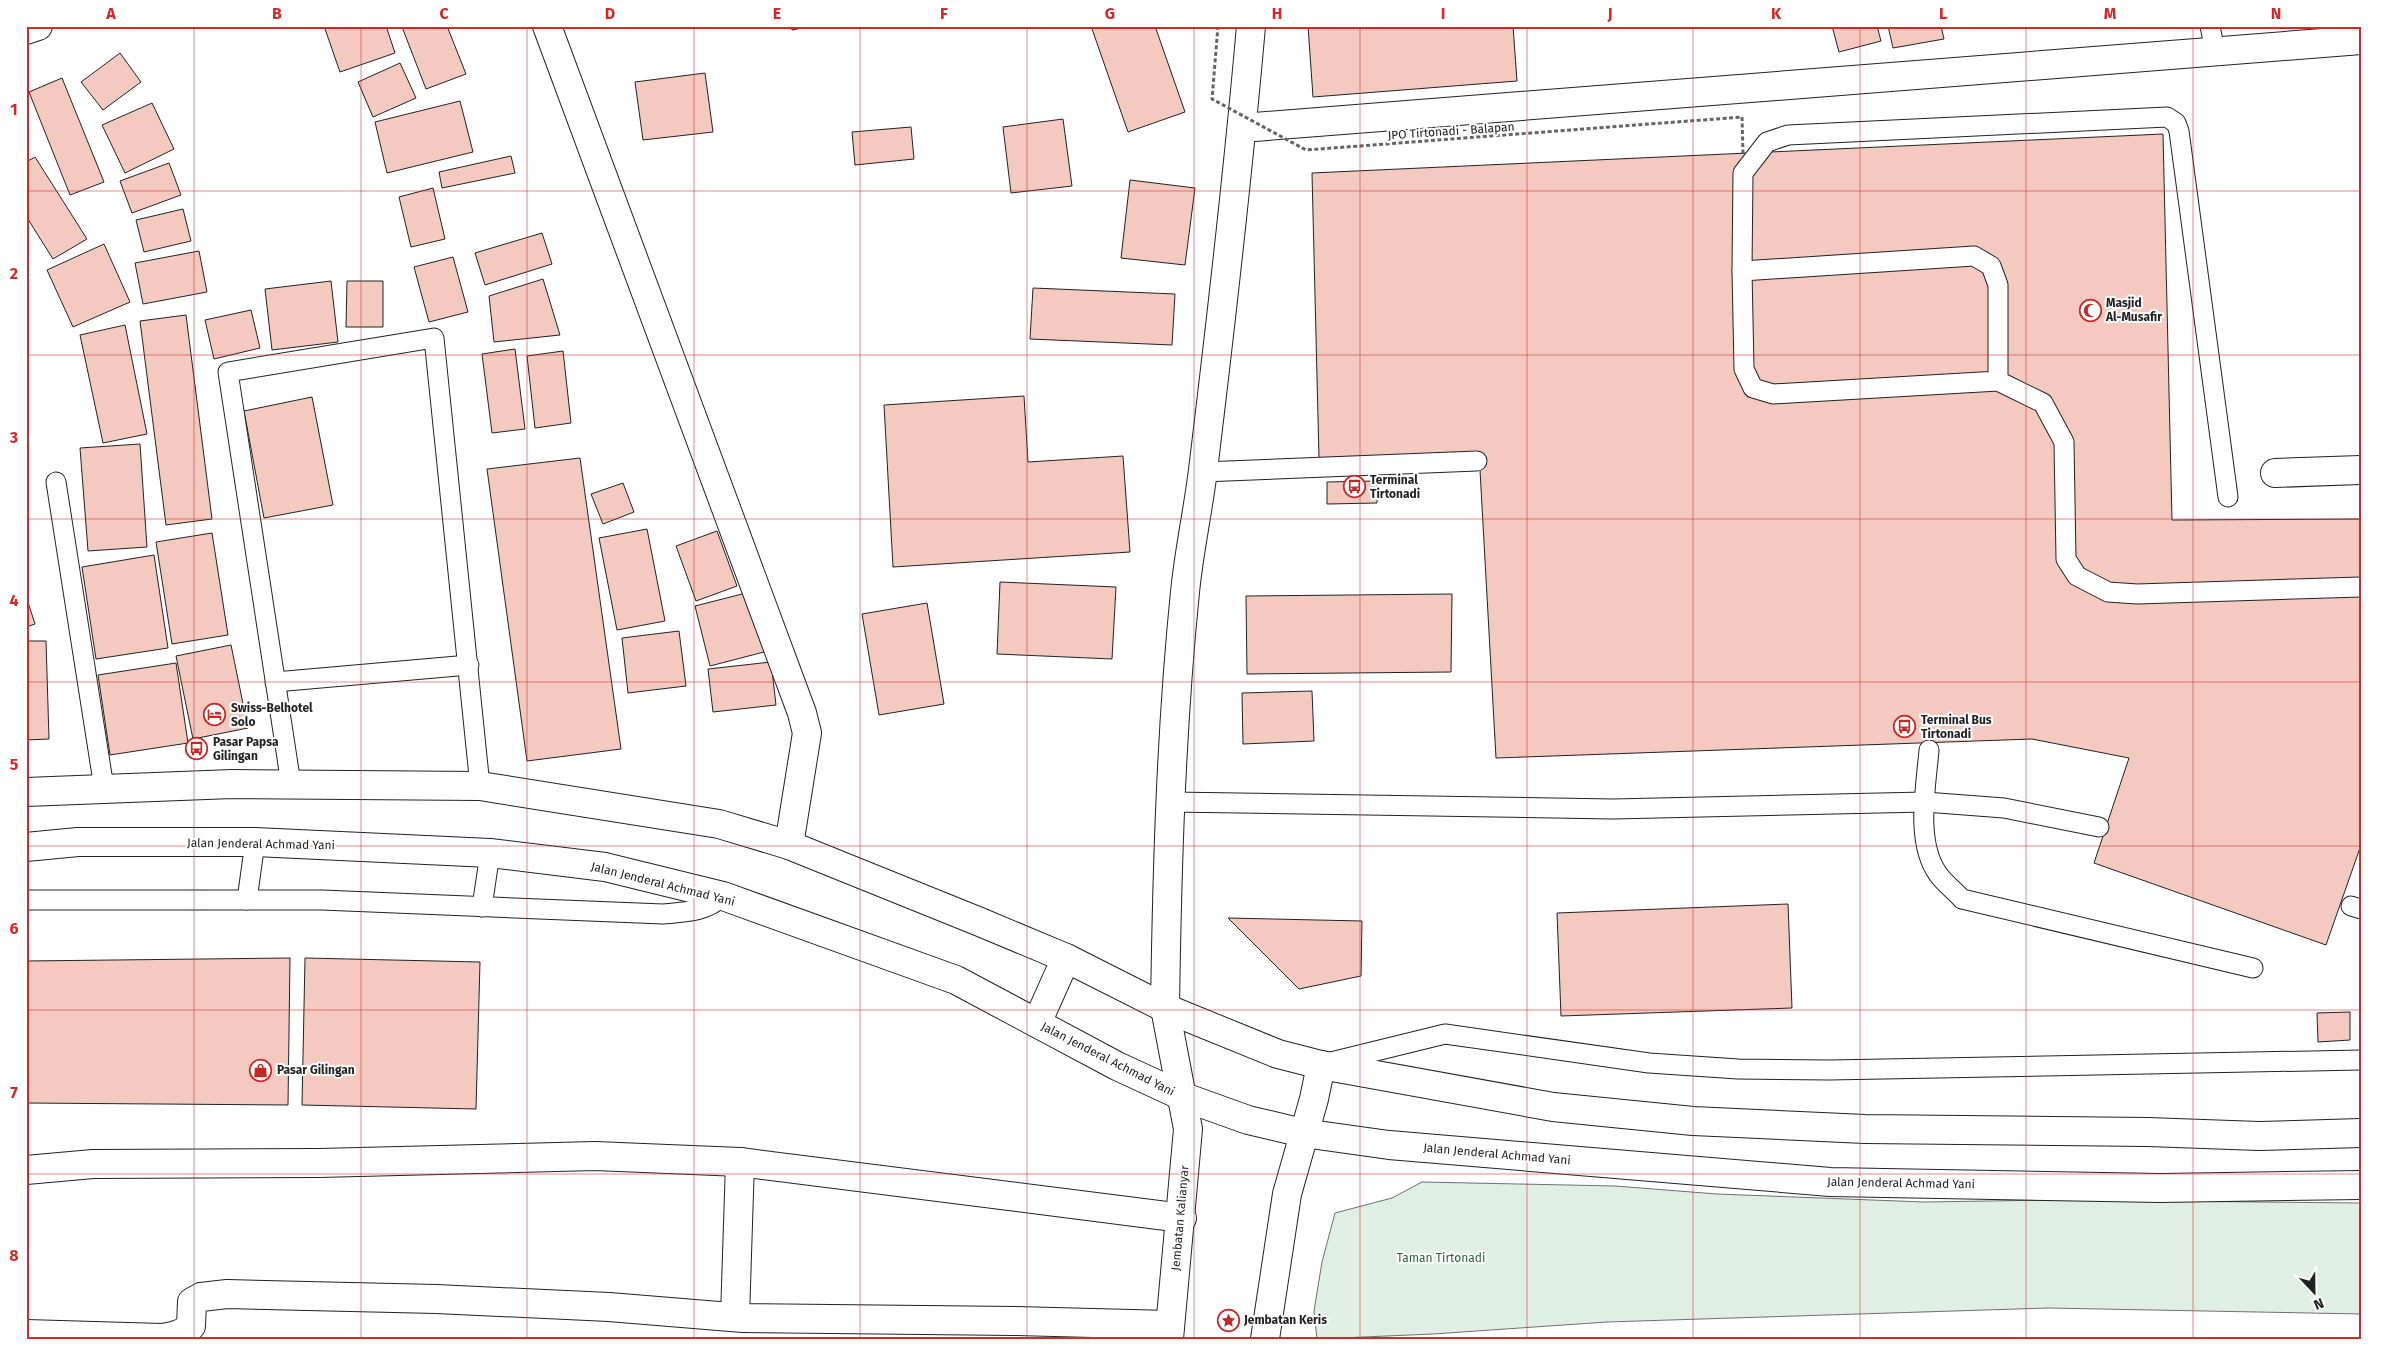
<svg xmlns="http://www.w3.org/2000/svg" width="2387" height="1365" viewBox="0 0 2387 1365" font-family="'Fira Sans',sans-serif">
	<rect width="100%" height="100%" fill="#fff"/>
	<!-- green -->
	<path fill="#e0efe3" stroke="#6f6f6f" d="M1422 1182 1615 1186 1717 1194 1924 1202 2054 1200 2361 1203V1314L2048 1308 1607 1322 1433 1334 1317 1339 1314 1311 1322 1262 1335 1213 1392 1198Z"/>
	<!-- building -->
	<g fill="#f3c9c0" stroke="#222">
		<path d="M324 26H386L395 53 340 72Z"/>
		<path d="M447 26 466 74 426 89 402 27Z"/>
		<path d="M791 26H812L792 30Z"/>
		<path d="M1091 26H1155L1185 112 1128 132Z"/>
		<path d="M1308 26H1513L1517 81 1313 97Z"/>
		<path d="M1832 26H1877L1881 41 1839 52Z"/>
		<path d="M1888 26H1941L1944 39 1893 48Z"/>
		<path d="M120 53 141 82 103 110 81 82Z"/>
		<path d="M400 63 416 98 373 117 358 82Z"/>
		<path d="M705 73 713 132 643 140 635 82Z"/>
		<path d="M62 78 104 182 70 195 29 92Z"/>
		<path d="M460 101 473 152 387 173 375 122Z"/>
		<path d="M152 103 174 149 125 173 102 125Z"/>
		<path d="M1063 119 1072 186 1011 193 1003 127Z"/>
		<path d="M911 127 914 159 855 165 852 132Z"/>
		<path d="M2163 134 2172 520 2361 519V845L2326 945 2094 863 2129 758 2032 739 1496 758 1479 452 1319 458 1312 173Z"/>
		<path d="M511 156 515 173 442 188 439 172Z"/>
		<path d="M35 157 87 239 53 259 26 216V162Z"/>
		<path d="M169 163 181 195 132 213 120 181Z"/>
		<path d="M1130 180 1195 188 1185 265 1121 258Z"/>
		<path d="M433 188 445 239 411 247 399 197Z"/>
		<path d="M183 209 191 241 144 252 136 220Z"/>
		<path d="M542 233 552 264 485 285 475 253Z"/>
		<path d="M104 244 130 302 73 327 47 270Z"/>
		<path d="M199 251 207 292 143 304 135 263Z"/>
		<path d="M453 257 468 312 429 322 414 267Z"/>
		<path d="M543 279 560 335 494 342 489 296Z"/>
		<path d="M331 281 338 342 272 350 265 289Z"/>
		<path d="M347 281H383V327H346Z"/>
		<path d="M1033 288 1175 294 1172 345 1030 339Z"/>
		<path d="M251 310 260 348 214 359 205 320Z"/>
		<path d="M186 315 212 519 166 525 140 321Z"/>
		<path d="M125 325 147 434 103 443 80 335Z"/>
		<path d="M515 349 525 429 492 433 482 354Z"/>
		<path d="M563 351 571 423 535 428 527 356Z"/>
		<path d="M1024 396 1028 462 1123 456 1130 552 893 567 884 405Z"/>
		<path d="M312 397 333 505 264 518 244 411Z"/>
		<path d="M140 444 147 547 88 551 80 448Z"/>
		<path d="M580 458 621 749 527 761 487 469Z"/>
		<path d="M1377 481V503L1327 504V482Z"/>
		<path d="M623 483 634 512 603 524 591 494Z"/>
		<path d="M647 529 665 621 617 630 599 538Z"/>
		<path d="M717 531 737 586 696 601 676 546Z"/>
		<path d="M212 533 228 635 172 644 156 542Z"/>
		<path d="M154 555 168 648 96 659 82 567Z"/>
		<path d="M1000 582 1116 587 1112 659 997 654Z"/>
		<path d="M750 592 764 652 710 666 695 606Z"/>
		<path d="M1452 594 1451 672 1247 674 1246 596Z"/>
		<path d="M26 596 35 624 26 627Z"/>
		<path d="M927 603 944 704 879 715 862 614Z"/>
		<path d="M679 631 686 686 628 693 622 638Z"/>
		<path d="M26 641H46L49 739 26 740Z"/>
		<path d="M231 645 248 728 193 739 176 656Z"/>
		<path d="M771 662 776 705 713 712 708 669Z"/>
		<path d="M176 663 188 743 110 755 98 675Z"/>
		<path d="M1312 691 1314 741 1243 744 1242 693Z"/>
		<path d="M1788 904 1792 1008 1561 1016 1557 913Z"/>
		<path d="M1228 918 1362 921 1361 976 1299 989Z"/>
		<path d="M290 958 288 1105 26 1103V961Z"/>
		<path d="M305 958 480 962 476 1109 302 1105Z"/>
		<path d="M2350 1012V1040L2318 1042 2317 1013Z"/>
	</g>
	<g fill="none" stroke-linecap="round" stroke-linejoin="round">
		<defs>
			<g id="service">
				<path d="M2210 26 2215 51"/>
				<path d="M1974 256 1991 266 1998 285V381L1773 394 1753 388 1744 369 1742 271Z"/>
				<path d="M1742 271 1743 173 1767 142 1788 135 2167 117 2176 123 2179 131 2228 497"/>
				<path d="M1998 381 2043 403 2064 442 2066 559 2077 576 2108 592 2137 594 2361 587"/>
				<path d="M1202 472 1477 461"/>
				<path d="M56 482 104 788"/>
				<path d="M275 682 469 665"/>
				<path d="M1929 750C1926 787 1915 842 1938 874 1944 883 1955 891 1962 899L2253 968"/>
				<path d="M291 784 228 372 434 338 480 786"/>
				<path d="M1171 802 1613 809 1925 802 2004 808 2099 827"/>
				<path d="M26 900H322L663 914C685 912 706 912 723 896"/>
				<path d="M247 900 255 842"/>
				<path d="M2351 906 2361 909"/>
				<path d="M482 907 490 853"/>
				<path d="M1327 1063 1445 1034 1649 1063 1738 1069 1829 1070 2361 1060"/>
			</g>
			<g id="minor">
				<path d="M547 26 802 713 807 733 789 845"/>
				<path d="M1242 128 2361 40"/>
				<path d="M2275 473 2361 470"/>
				<path d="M26 1170 93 1164 319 1163 595 1156 740 1162 1182 1218"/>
				<path d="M735 1317 740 1162"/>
				<path d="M26 1334 162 1338C174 1336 182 1335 191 1326L192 1302 201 1297 227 1294 436 1299 609 1307 743 1318 1015 1321 1170 1325"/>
			</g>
			<g id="tertiary">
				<path d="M26 30 38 26"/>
				<path d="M1165 1008C1167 870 1171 730 1185 592 1189 551 1198 511 1203 470 1221 322 1238 174 1251 26"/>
			</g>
			<g id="primary">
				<path d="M26 792 232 784 480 786 719 824 789 845 980 922 1066 958 1165 1008 1278 1054 1321 1065 1553 1107 1693 1121 1865 1129 2148 1132 2259 1136 2361 1133"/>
				<path d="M26 847 78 842H255L490 853 605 867 723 896 956 980 1117 1066 1184 1097 1248 1120 1303 1133 1389 1145 1830 1182 2160 1188 2361 1185"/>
				<path d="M1037 1023 1066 958"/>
			</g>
			<g id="trunk">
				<path d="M1165 1008 1188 1129 1169 1339"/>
				<path d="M1265 1339 1287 1194 1314 1099 1321 1065"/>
			</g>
		</defs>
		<!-- service casing -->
		<use href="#service" stroke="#222" stroke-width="21"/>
		<!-- minor casing -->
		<use href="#minor" stroke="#222" stroke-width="30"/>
		<!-- tertiary casing -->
		<use href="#tertiary" stroke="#222" stroke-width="30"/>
		<!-- primary casing -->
		<use href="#primary" stroke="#222" stroke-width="30"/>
		<!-- trunk casing -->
		<use href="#trunk" stroke="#222" stroke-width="30"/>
		<!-- service -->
		<use href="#service" stroke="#fff" stroke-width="19"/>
		<!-- minor -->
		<use href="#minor" stroke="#fff" stroke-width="28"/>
		<!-- tertiary -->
		<use href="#tertiary" stroke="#fff" stroke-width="28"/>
		<!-- primary -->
		<use href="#primary" stroke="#fff" stroke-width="28"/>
		<!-- trunk -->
		<use href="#trunk" stroke="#fff" stroke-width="28"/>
		<!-- path-bridge -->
		<path stroke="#646464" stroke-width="3" stroke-dasharray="4 2.5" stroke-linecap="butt" d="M1218 26 1212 99 1306 150 1742 117 1743 154"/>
	</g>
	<!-- grid -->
	<path fill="none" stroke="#d62828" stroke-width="1" stroke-opacity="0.55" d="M194 26V1339M361 26V1339M527 26V1339M694 26V1339M860 26V1339M1027 26V1339M1194 26V1339M1360 26V1339M1527 26V1339M1693 26V1339M1860 26V1339M2026 26V1339M2193 26V1339M26 191H2361M26 355H2361M26 519H2361M26 682H2361M26 846H2361M26 1010H2361M26 1174H2361"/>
	<!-- icons -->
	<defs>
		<symbol id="mosque-ring" viewBox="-11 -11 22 22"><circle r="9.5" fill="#fff" stroke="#c62828" stroke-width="1.5"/><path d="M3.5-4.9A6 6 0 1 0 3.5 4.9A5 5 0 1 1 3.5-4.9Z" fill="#c62828"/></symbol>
		<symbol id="bus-ring" viewBox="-11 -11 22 22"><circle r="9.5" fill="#fff" stroke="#c62828" stroke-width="1.5"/><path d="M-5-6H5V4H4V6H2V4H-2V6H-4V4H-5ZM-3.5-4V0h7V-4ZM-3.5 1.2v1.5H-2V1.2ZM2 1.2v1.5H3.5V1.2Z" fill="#c62828"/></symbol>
		<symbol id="hotel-ring" viewBox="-11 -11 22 22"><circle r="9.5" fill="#fff" stroke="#c62828" stroke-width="1.5"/><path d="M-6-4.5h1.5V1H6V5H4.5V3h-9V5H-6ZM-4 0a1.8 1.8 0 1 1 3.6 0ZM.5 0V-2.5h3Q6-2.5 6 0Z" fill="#c62828"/></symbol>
		<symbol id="shop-ring" viewBox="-11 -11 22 22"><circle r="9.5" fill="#fff" stroke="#c62828" stroke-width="1.5"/><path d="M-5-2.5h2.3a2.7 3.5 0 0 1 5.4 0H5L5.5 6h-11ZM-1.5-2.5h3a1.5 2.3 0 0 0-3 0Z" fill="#c62828"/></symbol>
		<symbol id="sight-ring" viewBox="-11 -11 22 22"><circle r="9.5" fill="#fff" stroke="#c62828" stroke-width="1.5"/><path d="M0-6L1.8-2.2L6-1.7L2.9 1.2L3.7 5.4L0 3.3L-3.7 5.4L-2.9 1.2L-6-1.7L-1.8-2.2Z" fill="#c62828"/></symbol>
	</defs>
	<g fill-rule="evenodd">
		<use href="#mosque-ring" x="2078" y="298" width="25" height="25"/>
		<use href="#bus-ring" x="1342" y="474" width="25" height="25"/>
		<use href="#hotel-ring" x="202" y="702" width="25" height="25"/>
		<use href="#bus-ring" x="1892" y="714" width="25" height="25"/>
		<use href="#bus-ring" x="184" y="736" width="25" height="25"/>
		<use href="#shop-ring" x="248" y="1058" width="25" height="25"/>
		<use href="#sight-ring" x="1216" y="1308" width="25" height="25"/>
	</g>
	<g text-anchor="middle" stroke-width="4" stroke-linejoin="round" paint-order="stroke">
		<!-- street labels -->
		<g font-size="12" fill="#222" stroke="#fff">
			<text transform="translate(1451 131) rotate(-4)" y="4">JPO Tirtonadi - Balapan</text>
			<text transform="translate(261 844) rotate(1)" y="4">Jalan Jenderal Achmad Yani</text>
			<text transform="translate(663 884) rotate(14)" y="4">Jalan Jenderal Achmad Yani</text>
			<text transform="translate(1108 1059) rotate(27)" y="4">Jalan Jenderal Achmad Yani</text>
			<text transform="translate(1497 1154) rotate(5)" y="4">Jalan Jenderal Achmad Yani</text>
			<text transform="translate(1901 1183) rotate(1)" y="4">Jalan Jenderal Achmad Yani</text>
			<text transform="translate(1180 1218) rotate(-85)" y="4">Jembatan Kalianyar</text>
		</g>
		<!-- poi labels -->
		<g font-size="12" font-weight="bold" fill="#222" stroke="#fff" text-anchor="start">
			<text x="2106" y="307">Masjid<tspan x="2106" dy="14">Al-Musafir</tspan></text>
			<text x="1370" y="484">Terminal<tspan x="1370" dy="14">Tirtonadi</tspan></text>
			<text x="231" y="712">Swiss-Belhotel<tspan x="231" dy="14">Solo</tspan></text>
			<text x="1921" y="724">Terminal Bus<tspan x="1921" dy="14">Tirtonadi</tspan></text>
			<text x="213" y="746">Pasar Papsa<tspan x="213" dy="14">Gilingan</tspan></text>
			<text x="277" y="1074">Pasar Gilingan</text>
			<text x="1244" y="1324">Jembatan Keris</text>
		</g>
		<!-- park labels -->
		<g font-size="12" fill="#2f5e38" stroke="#fff">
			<text x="1441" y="1262">Taman Tirtonadi</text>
		</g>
	</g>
	<!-- border -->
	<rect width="2387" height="1365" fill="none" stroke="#ffffff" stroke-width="55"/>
	<!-- north arrow -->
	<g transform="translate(2314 1292) rotate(158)" stroke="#ffffff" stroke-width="4" paint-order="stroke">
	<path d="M0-4L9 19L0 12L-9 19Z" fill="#222222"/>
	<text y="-8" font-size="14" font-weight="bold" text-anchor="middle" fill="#222222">N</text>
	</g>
	<rect x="28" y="28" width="2332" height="1310" fill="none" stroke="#d62828" stroke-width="2"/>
	<g font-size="16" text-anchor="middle" font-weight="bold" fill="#d62828">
		<text x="111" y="19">A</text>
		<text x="277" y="19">B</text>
		<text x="444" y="19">C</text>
		<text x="610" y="19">D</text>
		<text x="777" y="19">E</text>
		<text x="944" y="19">F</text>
		<text x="1110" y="19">G</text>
		<text x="1277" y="19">H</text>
		<text x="1443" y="19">I</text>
		<text x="1610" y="19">J</text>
		<text x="1776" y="19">K</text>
		<text x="1943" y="19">L</text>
		<text x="2110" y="19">M</text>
		<text x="2276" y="19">N</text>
		<text x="14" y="115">1</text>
		<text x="14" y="279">2</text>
		<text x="14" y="443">3</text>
		<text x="14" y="606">4</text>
		<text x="14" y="770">5</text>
		<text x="14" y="934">6</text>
		<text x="14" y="1098">7</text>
		<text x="14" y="1261">8</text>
	</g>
</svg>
